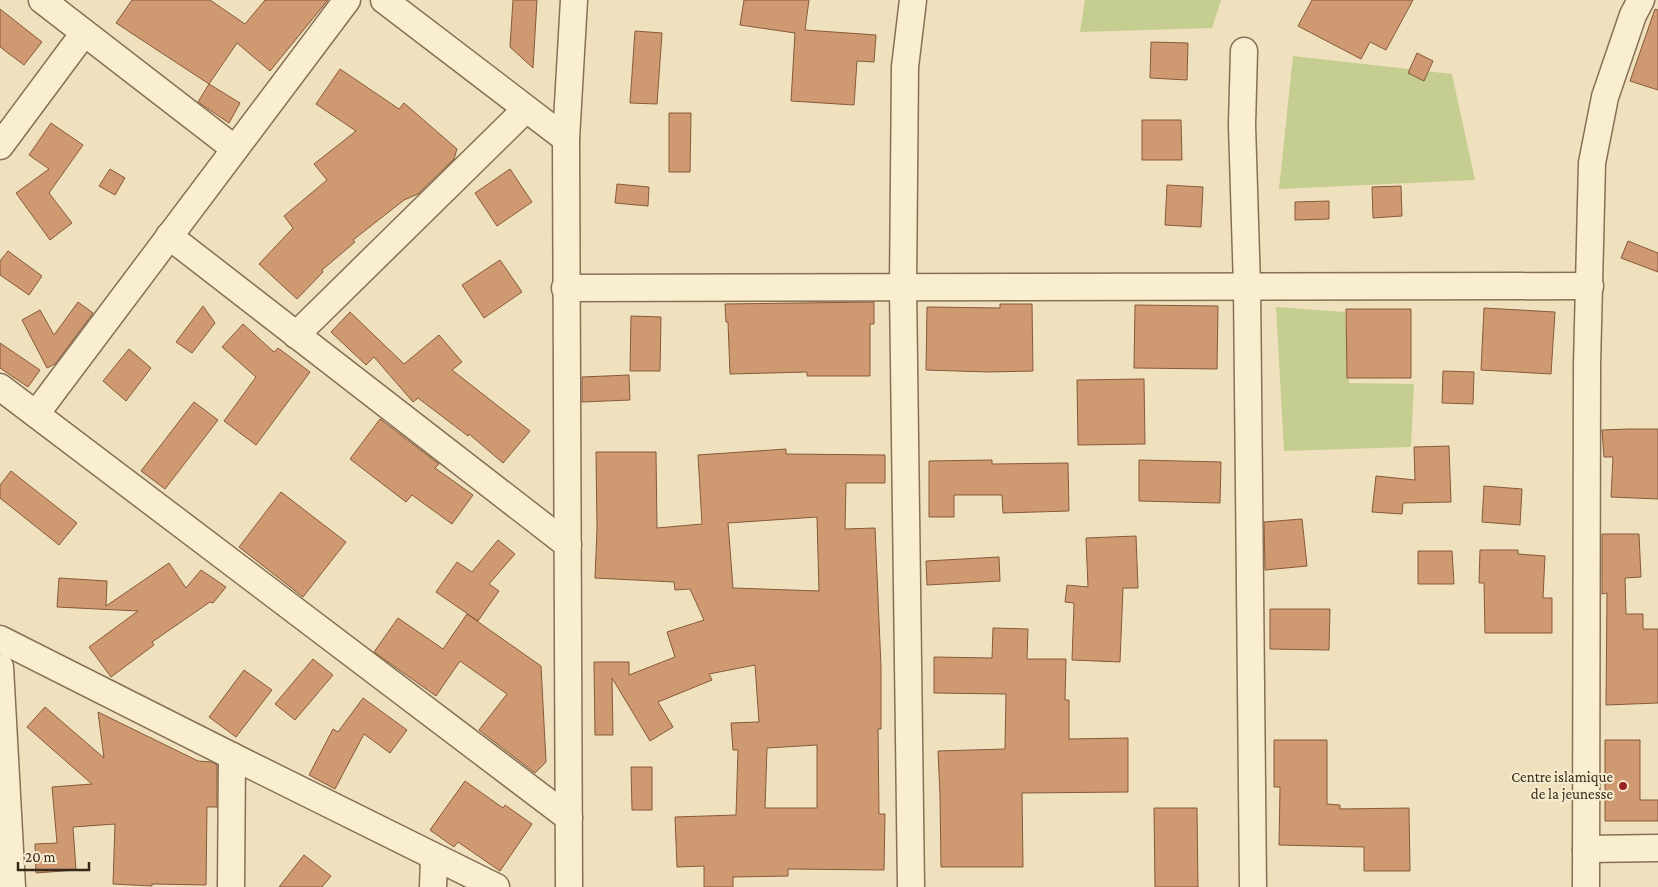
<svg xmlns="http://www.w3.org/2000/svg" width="1658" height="887" viewBox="0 0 1658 887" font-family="'Crimson Pro',serif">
	<rect width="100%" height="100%" fill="#efe1bd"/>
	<!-- green -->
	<g fill="#c6cd91">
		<path d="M1085 0H1221L1212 28 1080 32Z"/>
		<path d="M1293 56 1452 74 1475 180 1279 189Z"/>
		<path d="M1276 307 1345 312 1349 383 1414 384 1411 447 1284 451Z"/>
	</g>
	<!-- building -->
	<g fill="#cf9971" stroke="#875a3a" fill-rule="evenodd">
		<path d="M132 0H210L245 24 265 0H328L270 71 237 43 209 84 116 23Z"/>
		<path d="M513 0H537L533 68 510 47Z"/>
		<path d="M744 0H809L805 30 876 35 874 62 857 61 854 105 791 101 795 33 740 25Z"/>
		<path d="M1312 0H1413L1386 50 1370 42 1361 59 1298 26Z"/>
		<path d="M0 9 42 42 24 65 0 47Z"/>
		<path d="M1655 9 1658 10V90L1630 81Z"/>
		<path d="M635 31 662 33 657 104 630 103Z"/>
		<path d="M1151 42 1188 43 1187 80 1150 78Z"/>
		<path d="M1417 53 1433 61 1424 81 1408 73Z"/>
		<path d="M340 69 399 109 404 103 457 149 454 159 418 194 404 200 353 240 355 242 322 270 323 272 297 299 259 264 293 228 284 216 327 180 314 164 356 131 316 104Z"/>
		<path d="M209 84 240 103 229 123 198 102Z"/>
		<path d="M669 113H691L690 172H669Z"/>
		<path d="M1142 120H1181L1182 160H1142Z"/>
		<path d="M51 123 83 145 49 193 72 223 50 240 16 193 49 169 29 155Z"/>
		<path d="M110 169 125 178 115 195 99 186Z"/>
		<path d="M510 169 532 202 497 226 475 193Z"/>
		<path d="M617 184 649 187 648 206 615 203Z"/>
		<path d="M1167 185 1203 187 1201 227 1165 225Z"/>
		<path d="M1401 186 1402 216 1373 218 1372 187Z"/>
		<path d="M1329 201V219L1295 220V202Z"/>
		<path d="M1628 241 1658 253V272L1621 258Z"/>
		<path d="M8 251 42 276 29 295 0 275V261Z"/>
		<path d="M500 260 522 292 484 318 462 285Z"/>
		<path d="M78 302 93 313 55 364 47 368 22 320 40 310 54 335Z"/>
		<path d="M874 302V324H870V376H807V372L730 374 728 322H726L725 304Z"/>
		<path d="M1000 304H1032L1033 371 988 372 926 370 927 307 1000 308Z"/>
		<path d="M1135 305 1218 306 1217 369 1134 368Z"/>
		<path d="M203 306 215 323 192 353 176 342Z"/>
		<path d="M1484 308 1555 312 1551 374 1481 370Z"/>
		<path d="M1346 309H1411V378H1347Z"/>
		<path d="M350 312 404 364 439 335 462 362 452 370 530 431 503 463 469 434 468 436 418 398 413 402 374 357 366 365 331 332Z"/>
		<path d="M631 316 661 317 660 371H630Z"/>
		<path d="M243 324 274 352 278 348 310 372 256 445 224 421 256 377 222 347Z"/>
		<path d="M0 343 40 370 28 387 0 368Z"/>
		<path d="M129 349 151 368 126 401 103 381Z"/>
		<path d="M1443 371 1474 372 1473 404 1442 403Z"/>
		<path d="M629 375 630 400 582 402V377Z"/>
		<path d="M1144 379 1145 444 1078 445 1077 380Z"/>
		<path d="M194 402 218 420 165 489 141 471Z"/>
		<path d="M380 419 439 464 435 468 473 495 452 524 412 495 406 502 350 459Z"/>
		<path d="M1629 429H1658V499L1611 497 1613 457H1604L1602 430Z"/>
		<path d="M1449 446 1451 502 1403 503 1402 514 1372 512 1376 476 1415 480 1414 447Z"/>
		<path d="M786 449V454L885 455V483H846L845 529 875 528 881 667V729H878L879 814H885L884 870 788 869V876L733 877V887H704V866L677 867 675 817 736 815 738 750H733L731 723 759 722 755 665 709 674 712 680 658 702 673 727 650 741 612 678 613 735H595L594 662H629V675L675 657 667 632 704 620 690 589 675 590 674 582 595 578 597 529 596 452H656L657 528 702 524 698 455ZM817 517 819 591 733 588 728 523ZM817 745V808H765L767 748Z"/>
		<path d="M992 460V464L1068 463 1069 511 1003 513 1002 495H954V517H929V461Z"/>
		<path d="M1139 460 1221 462 1220 503 1139 501Z"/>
		<path d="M11 471 77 523 59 545 0 498V485Z"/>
		<path d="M1484 486 1522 489 1520 525 1482 522Z"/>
		<path d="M281 492 346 542 303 597 239 547Z"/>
		<path d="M1302 519 1307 566 1265 570 1264 522Z"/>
		<path d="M1602 534H1639L1641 577 1625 578 1626 614H1643V629H1658V703L1606 705 1607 593 1602 594Z"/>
		<path d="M1136 536 1138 588H1123L1120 662 1072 660 1074 603 1065 602 1067 585 1088 587 1086 538Z"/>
		<path d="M498 540 515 554 489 584 499 591 478 621 436 592 457 562 472 572Z"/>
		<path d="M1480 550H1518V554L1545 556 1543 598H1552V633H1485L1484 583H1479Z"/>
		<path d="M1418 551H1452L1454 584H1418Z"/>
		<path d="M999 557 1000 581 927 585 926 561Z"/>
		<path d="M169 563 186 588 201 570 226 587 213 603 210 602 152 642 154 645 111 677 89 647 138 611 57 607 59 578 107 581 106 606Z"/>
		<path d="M1270 609H1330L1329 650 1270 649Z"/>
		<path d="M467 614 541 666 546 762 535 773 479 730 507 694 460 661 436 696 374 652 398 618 443 649Z"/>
		<path d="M993 628 1028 629 1027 659H1066L1065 700H1069V739L1128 738V792L1022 793 1023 867H941L940 795 938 751 1005 749 1006 694 934 693V657L992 658Z"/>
		<path d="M313 659 333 675 295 720 275 704Z"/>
		<path d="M244 670 272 690 236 737 209 717Z"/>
		<path d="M363 698 407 730 390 753 364 734 335 789 309 775 333 729 338 732Z"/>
		<path d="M45 707 104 758 98 712 198 761 212 762 217 765V807H207L206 885 152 884V886L113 884 115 824 73 827 76 870 36 873 35 844 57 843 52 787 92 784 27 727Z"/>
		<path d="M1274 740H1327V804L1340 805V809L1409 808 1410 871H1364V847L1279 845 1280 787H1274Z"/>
		<path d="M1605 740H1640V800H1658V821H1605Z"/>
		<path d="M631 767H652V810H632Z"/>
		<path d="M465 781 503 808 505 805 532 824 500 871 458 842 454 847 430 830Z"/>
		<path d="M1154 808H1197L1198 887H1155Z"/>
		<path d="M304 855 331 876 322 887H279Z"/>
	</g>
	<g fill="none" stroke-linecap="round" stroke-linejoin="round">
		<defs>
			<g id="minor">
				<path d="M42 0 235 149"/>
				<path d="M384 0 566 139"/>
				<path d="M1244 51 1242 125 1247 287 1253 887"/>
				<path d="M0 146 84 33"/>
				<path d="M169 236 568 545"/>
				<path d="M565 288 1590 286"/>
				<path d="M296 335 526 109"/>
				<path d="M0 387 569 818"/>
				<path d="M36 414 347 0"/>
				<path d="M0 639 232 756 496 887"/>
				<path d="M0 667 12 887"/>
				<path d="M1586 849 1658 848"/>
				<path d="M231 887 232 756"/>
				<path d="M433 887 434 857"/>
				<path d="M569 887 566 139 574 0"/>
				<path d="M911 887 903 287 905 67 913 0"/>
				<path d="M1586 887 1587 365 1592 163 1605 97 1633 15 1641 0"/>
			</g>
		</defs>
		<!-- minor casing -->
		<use href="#minor" stroke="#877055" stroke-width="29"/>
		<!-- minor -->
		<use href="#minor" stroke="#faeed0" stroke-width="26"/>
	</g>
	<!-- markers -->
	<circle fill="#992323" stroke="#f6ebcd" stroke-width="2" cx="1623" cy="786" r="5"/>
	<g text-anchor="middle" stroke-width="4" stroke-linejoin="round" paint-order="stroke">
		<!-- poi labels -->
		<g font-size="15" fill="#36281b" stroke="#f6ebcd" text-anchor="end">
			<text x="1613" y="782">Centre islamique<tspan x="1613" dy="17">de la jeunesse</tspan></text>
		</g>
	</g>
	<!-- scale -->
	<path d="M18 862v8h71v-8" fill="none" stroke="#36281b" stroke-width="2.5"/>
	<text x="25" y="862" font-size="15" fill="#36281b" stroke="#f6ebcd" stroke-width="4" paint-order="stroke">20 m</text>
</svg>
